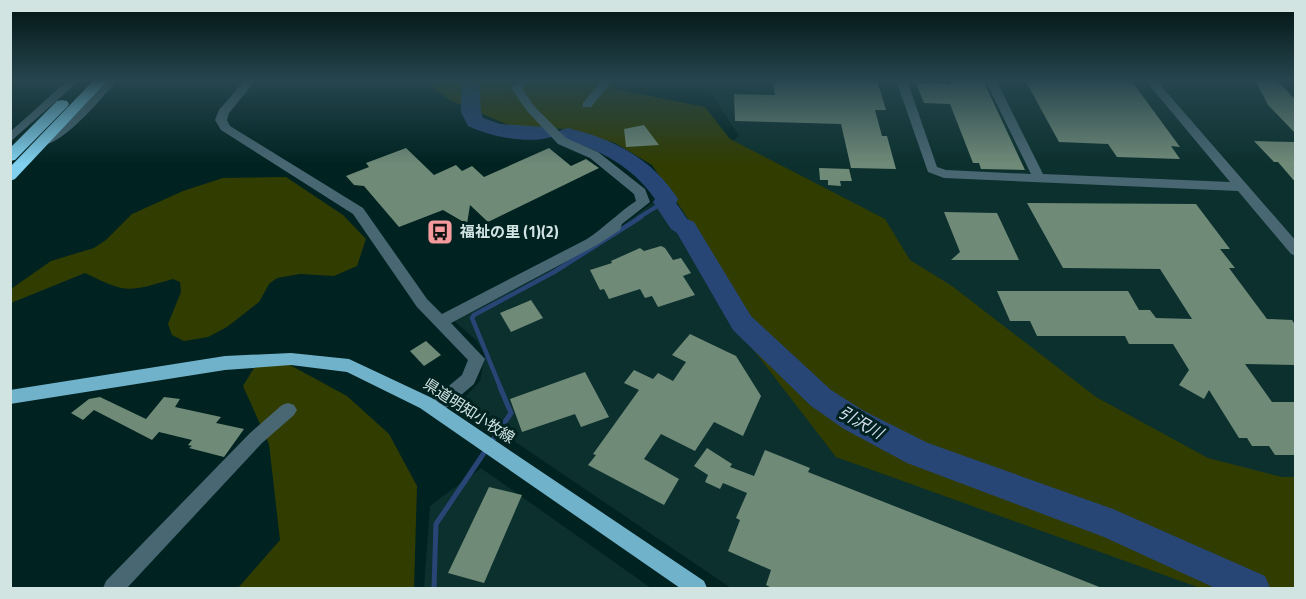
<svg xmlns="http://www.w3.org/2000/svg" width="1306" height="599" viewBox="0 0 1306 599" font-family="'Titillium Web','Noto Sans JP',sans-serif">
	<rect width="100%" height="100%" fill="#002321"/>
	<!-- built -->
	<g fill="#0c302e">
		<path d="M720 80H1295V588H731L474 414 465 403V397L480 381 485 354 476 340 453 320 614 232 739 136 710 92Z"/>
		<path d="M481 468 651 588H424L430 506Z"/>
	</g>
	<!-- green -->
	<g fill="#313c00">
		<path d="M437 80H602L615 89 705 107 730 139 885 219 910 260 952 286 1096 397 1208 458 1282 477H1295V588H1200L836 457 742 335 693 226 652 165 615 143 567 129 513 127 450 100 433 88Z"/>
		<path d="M286 177 343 215 366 239 357 266 334 276 300 274 277 278 269 284 259 302 227 327 208 337 184 341 172 335 168 324 181 292 180 282 173 279C128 292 128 294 85 273L11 303V289L51 261 94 248 106 240 132 214 183 191 223 178Z"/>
		<path d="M279 359 347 396 389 434 417 486 414 588H238L280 540 269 444 243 386 254 368Z"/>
	</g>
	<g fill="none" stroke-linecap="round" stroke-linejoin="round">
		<!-- stream-far2 -->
		<path stroke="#274676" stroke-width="4" d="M638 218 664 202"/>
		<!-- stream-far1 -->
		<path stroke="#274676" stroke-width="4.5" d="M501 389 472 318 474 315 554 272 641 217"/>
		<!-- stream -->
		<path stroke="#274676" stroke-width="5" d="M434 588 436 524 511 413 500 387"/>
		<!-- river -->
		<g fill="#274676" fill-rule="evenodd">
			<path d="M461 80H479L481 112 483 118 500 124 545 127 552 129 555 133 552 137C526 144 492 137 468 126L461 112Z"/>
			<path d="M568 128C613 139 652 158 678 199L676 203 687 219 694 222 751 316 831 390 864 411 928 443 1113 509 1265 576 1270 588H1215L1104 537 907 463 844 429 811 406 733 330 677 233 671 229 653 202 655 199C631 165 600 150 561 138L558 134 561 130Z"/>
		</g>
	</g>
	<!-- building -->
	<g fill="#708a78">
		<path d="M877 80 886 110H875L882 136H887L896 169 851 168 841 124 735 121 734 94 775 95 773 83H778L777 81Z"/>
		<path d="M950 80H983L1025 170 981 169 979 163H973L950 104 924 103 916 83 951 84Z"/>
		<path d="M1025 80H1131L1180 147 1171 146 1180 159 1117 157 1108 144 1059 142Z"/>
		<path d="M1255 80H1276L1296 100V134L1268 105Z"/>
		<path d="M644 125 659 145 626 147 624 129Z"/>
		<path d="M1254 141 1296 142V183L1278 162H1274Z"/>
		<path d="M406 148 434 175 456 165 462 171 472 166 484 177 549 148 571 166 586 159 599 168 488 222 470 205 467 224 443 210 399 227 364 186 354 185 346 176 369 167 366 163Z"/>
		<path d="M819 168 849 169 852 181H840L841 186 828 185V180H820Z"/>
		<path d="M1027 203 1196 204 1230 249H1220L1235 268H1229L1267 319 1292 320 1296 326V365L1245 364 1272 402H1296V455H1275L1269 446H1252L1247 438H1239L1209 390 1204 399 1179 385 1189 370 1173 344H1129L1125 336H1037L1030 321H1010L997 291H1128L1139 310H1150L1156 318 1192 319 1160 269 1063 268Z"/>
		<path d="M944 212 997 213 1019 260H951L960 252Z"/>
		<path d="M661 246 665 248 673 260 681 258 691 273 683 276 695 295 658 307 652 296 645 298 640 289 609 299 604 289 600 290 590 270 612 263 611 261 640 248 644 251Z"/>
		<path d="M531 300 543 318 511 332 500 313Z"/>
		<path d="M690 334 736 356 761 396 743 436 714 422 695 451 661 434 644 459 679 479 664 505 588 465 596 455 593 454 639 390 624 383 634 370 653 379 658 373 673 381 686 362 672 355Z"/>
		<path d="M426 341 441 355 424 366 410 351Z"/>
		<path d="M585 372 609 417 581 427 575 414 522 432 510 399Z"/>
		<path d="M100 397 146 419 164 397 180 399 175 407 221 417 216 423 244 429 224 457 189 448 192 446 188 445 192 440 159 432 152 440 94 410 83 420 71 413 89 399Z"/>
		<path d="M707 448 732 464 730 467 754 476 765 450 810 468 808 472 1102 588H772L766 585 771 570 728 551 740 520 736 518 747 493 723 483 720 489 705 482 708 475 694 466Z"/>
		<path d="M489 487 522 495 484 583 448 573Z"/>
	</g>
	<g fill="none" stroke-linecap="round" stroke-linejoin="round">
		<!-- minor -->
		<g fill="#496773" fill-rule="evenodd">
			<path d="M68 80H80L10 142V132Z"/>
			<path d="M106 80H117C104 96 60 149 39 145V139L68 121Z"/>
			<path d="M245 80H256L229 113 227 120 230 126 363 208 427 299 442 314 587 239C605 227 618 213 636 201L634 194 590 158 558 144 527 111 511 88 520 80H532L522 89 535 107 566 138 598 152 645 189 650 202 622 224 620 230 597 245 451 323 485 359 474 384 440 413 434 415 428 413 425 408 428 403 462 375 468 360 417 307 353 214 221 130 215 120 219 110Z"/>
			<path d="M602 80H613L591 107H583V103Z"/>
			<path d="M896 80H907L937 167 946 170 1031 174 985 80H996L1043 174 1230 182 1145 80H1156L1296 241V256L1291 254 1238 191 944 178 928 172Z"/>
			<path d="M288 403 294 405 297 410 294 415 262 443 127 588H103L106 581 250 433 282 405Z"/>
		</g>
		<!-- major -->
		<path fill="#71b2cb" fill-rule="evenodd" d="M291 353 349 359 432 398 704 581 707 588H680L420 408 347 372 291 365 225 370 10 404V390L225 356Z"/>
		<!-- highway -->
		<g fill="#80d0ee" fill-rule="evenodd">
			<path d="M94 80H108L15 179 10 181V167Z"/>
			<path d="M62 100 67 101 69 104 67 107 15 160 10 161V148L57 101Z"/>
		</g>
	</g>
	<!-- sky -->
	<linearGradient id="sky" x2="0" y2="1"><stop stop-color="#001312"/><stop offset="0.49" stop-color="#26454e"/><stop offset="1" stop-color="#26454e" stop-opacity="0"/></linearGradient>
	<rect width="1306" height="164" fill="url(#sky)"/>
	<!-- icons -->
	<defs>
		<symbol id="bus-square" viewBox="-11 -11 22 22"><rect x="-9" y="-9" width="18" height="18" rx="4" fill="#f59b9e" stroke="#002321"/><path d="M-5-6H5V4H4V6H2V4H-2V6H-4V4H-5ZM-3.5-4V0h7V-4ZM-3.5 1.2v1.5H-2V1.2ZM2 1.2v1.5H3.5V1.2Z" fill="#111"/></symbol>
	</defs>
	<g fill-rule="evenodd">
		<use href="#bus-square" x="425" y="217" width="30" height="30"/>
	</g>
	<g text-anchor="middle" stroke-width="6" stroke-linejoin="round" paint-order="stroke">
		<!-- poi labels -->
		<g font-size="15" font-weight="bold" fill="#d1e4e2" stroke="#002321" text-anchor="start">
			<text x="460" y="237">福祉の里 (1)(2)</text>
		</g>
		<!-- street labels -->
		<g font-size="15" fill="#d1e4e2" stroke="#002321">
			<text transform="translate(469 411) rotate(33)" y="5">県道明知小牧線</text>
		</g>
		<!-- water labels -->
		<g font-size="16" font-style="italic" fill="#d7e1f1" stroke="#002321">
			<text transform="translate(861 422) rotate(30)" y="6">引沢川</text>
		</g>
	</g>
	<!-- border -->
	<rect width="1306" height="599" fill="none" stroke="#d1e4e2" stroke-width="24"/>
</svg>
